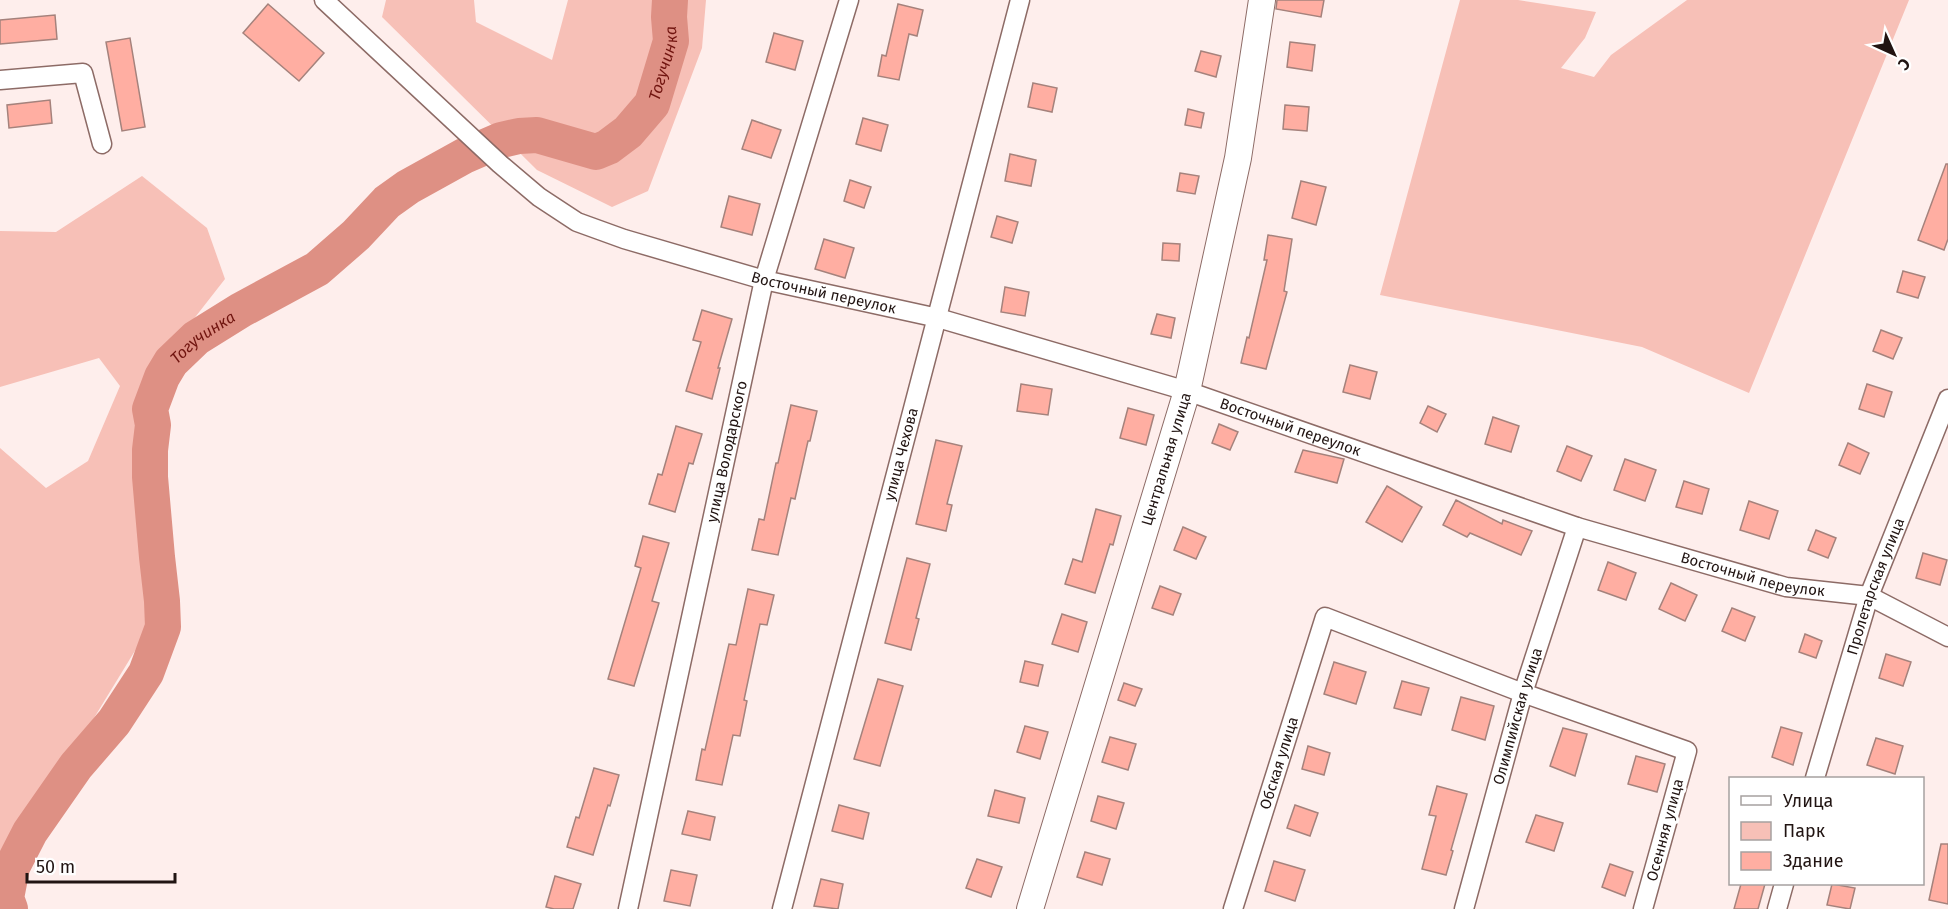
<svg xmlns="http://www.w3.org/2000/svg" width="1948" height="909" viewBox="0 0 1948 909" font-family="'Fira Sans',sans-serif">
	<rect width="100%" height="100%" fill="#feeeec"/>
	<!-- green -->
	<g fill="#f7c0b7">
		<path d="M386 0H474L476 22 552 60 568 0H706L702 48 648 191 612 207 537 170 382 17Z"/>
		<path d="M1460 0H1518L1596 12 1585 38 1561 68 1594 77 1611 55 1687 0H1909L1749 393 1642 347 1380 295Z"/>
		<path d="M142 176 207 228 225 279 146 380 143 534 147 631 0 872V448L46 488 88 461 120 386 99 358 0 387V231L56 232Z"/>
	</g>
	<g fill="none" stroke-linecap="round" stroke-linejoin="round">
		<!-- river -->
		<path stroke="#de9084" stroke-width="36" id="s1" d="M10 909 6 898 12 867 30 832 76 766 114 722 146 673 163 627 162 601 157 557 150 477V450L153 425 150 409 162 377 171 362 196 338 241 310 317 269 356 235 387 202 408 187 464 156 501 140 519 136 537 135 596 152 608 147 628 132 652 104 671 41 669 17 670 0"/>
	</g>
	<!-- building -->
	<g fill="#ffaea2" stroke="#a5827c" stroke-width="1.5">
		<path d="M1277 0H1324L1321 17 1276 9Z"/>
		<path d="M268 4 324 53 299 81 243 33Z"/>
		<path d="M898 4 923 10 917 36 909 34 899 80 878 76 882 55 886 56Z"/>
		<path d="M55 15 57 39 0 44V20Z"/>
		<path d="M774 33 803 41 795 70 766 62Z"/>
		<path d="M130 38 145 127 122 131 106 42Z"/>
		<path d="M1290 42 1315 45 1312 71 1287 67Z"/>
		<path d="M1201 51 1221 56 1216 77 1195 71Z"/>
		<path d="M1033 83 1057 88 1052 112 1028 107Z"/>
		<path d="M50 100 52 123 9 128 7 105Z"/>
		<path d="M1285 105 1309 107 1307 131 1283 129Z"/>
		<path d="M1188 109 1204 113 1201 128 1185 125Z"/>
		<path d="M863 118 888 125 881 151 856 144Z"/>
		<path d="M752 120 781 130 771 158 742 149Z"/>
		<path d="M1010 154 1036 160 1031 186 1005 181Z"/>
		<path d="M1946 164H1948V239L1944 250 1918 240Z"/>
		<path d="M1180 173 1199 176 1195 194 1177 191Z"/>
		<path d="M850 180 871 187 864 208 844 201Z"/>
		<path d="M1301 181 1326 187 1316 225 1292 218Z"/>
		<path d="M729 196 760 204 752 235 721 227Z"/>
		<path d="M997 216 1018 222 1012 243 991 237Z"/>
		<path d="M1268 235 1292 239 1284 291 1287 292 1266 369 1241 363 1247 337 1249 338 1267 260H1264Z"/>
		<path d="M824 239 854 248 845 278 815 269Z"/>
		<path d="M1163 243 1180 244 1179 261 1162 260Z"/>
		<path d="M1903 271 1925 277 1918 298 1897 292Z"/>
		<path d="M1005 287 1029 292 1025 316 1001 312Z"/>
		<path d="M702 310 732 319 718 368H720L712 399 686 391 701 342 693 340Z"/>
		<path d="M1157 314 1175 318 1171 338 1151 334Z"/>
		<path d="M1881 330 1902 338 1893 359 1873 351Z"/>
		<path d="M1350 365 1377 372 1370 399 1343 392Z"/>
		<path d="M1021 384 1052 389 1048 415 1017 411Z"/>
		<path d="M1867 384 1892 392 1884 417 1859 409Z"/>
		<path d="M791 405 817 411 810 441H808L795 499 791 498 778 555 752 550 759 519 764 520 776 463H778Z"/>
		<path d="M1428 406 1446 414 1437 432 1420 423Z"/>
		<path d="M1128 408 1154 415 1146 445 1120 438Z"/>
		<path d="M1493 417 1519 426 1511 452 1485 444Z"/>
		<path d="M1219 424 1238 432 1230 450 1212 443Z"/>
		<path d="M676 426 702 434 693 464 689 463 675 512 649 504 658 474 662 475Z"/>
		<path d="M936 440 962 446 947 504 952 505 946 531 916 524Z"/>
		<path d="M1848 443 1869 453 1860 474 1839 465Z"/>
		<path d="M1567 446 1592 456 1581 481 1557 471Z"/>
		<path d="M1303 450 1344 459 1337 483 1295 472Z"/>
		<path d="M1625 459 1656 470 1645 501 1614 490Z"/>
		<path d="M1684 481 1709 489 1702 514 1676 507Z"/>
		<path d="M1387 486 1422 507 1402 542 1366 522Z"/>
		<path d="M1456 500 1502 524 1503 520 1532 531 1521 555 1470 533 1467 537 1443 525Z"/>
		<path d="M1749 501 1778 511 1769 539 1740 530Z"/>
		<path d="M1096 509 1121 516 1113 545 1110 544 1095 593 1065 584 1073 559 1082 562Z"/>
		<path d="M1183 527 1206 537 1196 559 1174 550Z"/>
		<path d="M1816 530 1836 538 1828 558 1808 550Z"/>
		<path d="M643 536 669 543 652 601 659 603 634 686 608 679 641 568 635 566Z"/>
		<path d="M1923 553 1947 560 1940 585 1916 578Z"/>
		<path d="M907 558 930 564 916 618 919 619 911 650 885 643Z"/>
		<path d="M1608 562 1636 573 1626 600 1598 590Z"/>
		<path d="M1671 583 1697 595 1685 621 1659 609Z"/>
		<path d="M1160 586 1181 594 1173 615 1152 608Z"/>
		<path d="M748 589 774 595 767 625 760 624 744 700 747 701 740 736 733 735 722 785 696 780 702 749 705 750 729 644 736 645Z"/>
		<path d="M1732 608 1755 617 1745 641 1722 631Z"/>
		<path d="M1062 614 1087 622 1078 652 1052 644Z"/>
		<path d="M1805 634 1822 641 1816 658 1799 652Z"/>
		<path d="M1886 654 1911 662 1903 686 1879 678Z"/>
		<path d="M1025 661 1043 665 1038 686 1020 682Z"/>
		<path d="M1334 662 1366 672 1356 704 1324 694Z"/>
		<path d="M878 679 903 686 880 766 854 759Z"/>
		<path d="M1402 681 1429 688 1421 715 1394 708Z"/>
		<path d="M1124 683 1142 689 1135 706 1118 700Z"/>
		<path d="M1461 697 1494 706 1485 740 1452 730Z"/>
		<path d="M1025 726 1048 732 1040 759 1017 752Z"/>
		<path d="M1781 727 1802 733 1793 765 1772 757Z"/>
		<path d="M1563 728 1587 734 1575 776 1550 766Z"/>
		<path d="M1110 737 1136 744 1128 770 1102 762Z"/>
		<path d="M1876 738 1903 746 1895 774 1867 765Z"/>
		<path d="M1308 746 1330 753 1324 775 1302 769Z"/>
		<path d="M1636 756 1665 764 1657 792 1628 784Z"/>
		<path d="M594 768 619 775 610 806 608 805 593 855 567 847 576 817 579 818Z"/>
		<path d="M1437 786 1467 794 1451 850 1453 851 1446 875 1422 869 1436 816 1429 815Z"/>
		<path d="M995 790 1025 798 1019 823 988 816Z"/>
		<path d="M1098 796 1124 803 1116 829 1091 821Z"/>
		<path d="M839 805 869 813 863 839 832 831Z"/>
		<path d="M1295 805 1318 813 1310 836 1287 828Z"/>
		<path d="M688 811 715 817 710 840 682 834Z"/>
		<path d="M1536 815 1563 823 1554 851 1526 842Z"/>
		<path d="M1941 844H1948V904L1929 900Z"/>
		<path d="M1085 852 1110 859 1102 885 1077 877Z"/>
		<path d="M977 859 1002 867 991 897 966 888Z"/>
		<path d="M1274 861 1305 870 1295 901 1265 891Z"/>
		<path d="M1610 864 1633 872 1625 896 1602 887Z"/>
		<path d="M671 870 697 875 690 906 664 901Z"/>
		<path d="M555 876 581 884 573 909H554L546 907Z"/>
		<path d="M821 879 843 884 838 909 814 906Z"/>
		<path d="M1741 884H1765L1758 909H1734Z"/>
		<path d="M1832 884 1855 888 1850 909 1827 905Z"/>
	</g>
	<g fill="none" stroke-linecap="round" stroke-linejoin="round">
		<defs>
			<g id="street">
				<path id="s2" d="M324 0 500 164 539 197 577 222 624 239 764 280 938 318 1187 391 1577 527 1786 587 1869 596 1948 637"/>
				<path d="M0 80 83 73 102 144"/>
				<path id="s3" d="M1815 778 1869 596 1948 399"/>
				<path id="s4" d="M628 909 764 280 849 0"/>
				<path id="s5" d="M782 909 1020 0"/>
				<path id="s6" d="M1233 909 1325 617 1523 693 1687 751 1643 909"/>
				<path id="s7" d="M1464 909 1523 693 1577 527"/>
				<path d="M1777 909 1784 884"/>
			</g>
			<g id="secondary">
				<path id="s8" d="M1030 909 1187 391 1238 158 1262 0"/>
			</g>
		</defs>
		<!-- street casing -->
		<use href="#street" stroke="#8d6b66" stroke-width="21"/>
		<!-- secondary casing -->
		<use href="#secondary" stroke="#8d6b66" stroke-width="28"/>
		<!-- street -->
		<use href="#street" stroke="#fff" stroke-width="18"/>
		<!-- secondary -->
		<use href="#secondary" stroke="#fff" stroke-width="26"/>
	</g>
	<g text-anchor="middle" stroke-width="6" stroke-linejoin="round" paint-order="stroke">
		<!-- street labels -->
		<g font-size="15" fill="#211412" stroke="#fff">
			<text dy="5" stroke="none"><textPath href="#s2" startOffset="594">Восточный переулок</textPath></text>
			<text dy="5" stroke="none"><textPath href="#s2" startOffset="1080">Восточный переулок</textPath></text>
			<text dy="5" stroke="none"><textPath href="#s4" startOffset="468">улица Володарского</textPath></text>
			<text dy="5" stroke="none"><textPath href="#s5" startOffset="470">улица Чехова</textPath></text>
			<text dy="5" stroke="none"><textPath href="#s8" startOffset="470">Центральная улица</textPath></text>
			<text dy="5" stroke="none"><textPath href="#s2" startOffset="1566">Восточный переулок</textPath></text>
			<text dy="5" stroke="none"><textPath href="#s3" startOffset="201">Пролетарская улица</textPath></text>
			<text dy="5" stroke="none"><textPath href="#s7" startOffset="200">Олимпийская улица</textPath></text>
			<text dy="5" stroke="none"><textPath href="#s6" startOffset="153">Обская улица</textPath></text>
			<text transform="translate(1665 830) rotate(-75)" y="5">Осенняя улица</text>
		</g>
		<!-- water labels -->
		<g font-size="16" font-style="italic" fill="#70140f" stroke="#fff">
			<text dy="6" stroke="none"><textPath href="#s1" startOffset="1216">Тогучинка</textPath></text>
			<text dy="6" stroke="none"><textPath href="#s1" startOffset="640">Тогучинка</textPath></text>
		</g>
	</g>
	<!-- legend -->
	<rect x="1729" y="777" width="195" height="108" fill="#ffffff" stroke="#a6a1a0" stroke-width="1.5"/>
	<rect x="1741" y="796" width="30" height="9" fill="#ffffff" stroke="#a6a1a0" stroke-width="1.5"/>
	<text x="1783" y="807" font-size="18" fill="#211412">Улица</text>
	<rect x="1741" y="822" width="30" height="18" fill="#f7c0b7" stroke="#a6a1a0" stroke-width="1.5"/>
	<text x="1783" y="837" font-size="18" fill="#211412">Парк</text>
	<rect x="1741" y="852" width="30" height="18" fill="#ffaea2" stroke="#a6a1a0" stroke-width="1.5"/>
	<text x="1783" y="867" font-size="18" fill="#211412">Здание</text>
	<!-- north arrow -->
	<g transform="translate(1894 54) rotate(135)" stroke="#ffffff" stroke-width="4.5" paint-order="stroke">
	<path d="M0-4.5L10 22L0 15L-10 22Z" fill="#211412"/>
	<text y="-9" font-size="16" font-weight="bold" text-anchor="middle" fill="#211412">С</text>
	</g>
	<!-- scale -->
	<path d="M27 873v9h148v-9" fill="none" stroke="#211412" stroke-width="3"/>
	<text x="36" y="873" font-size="18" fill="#211412" stroke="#ffffff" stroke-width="4.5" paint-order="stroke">50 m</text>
</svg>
